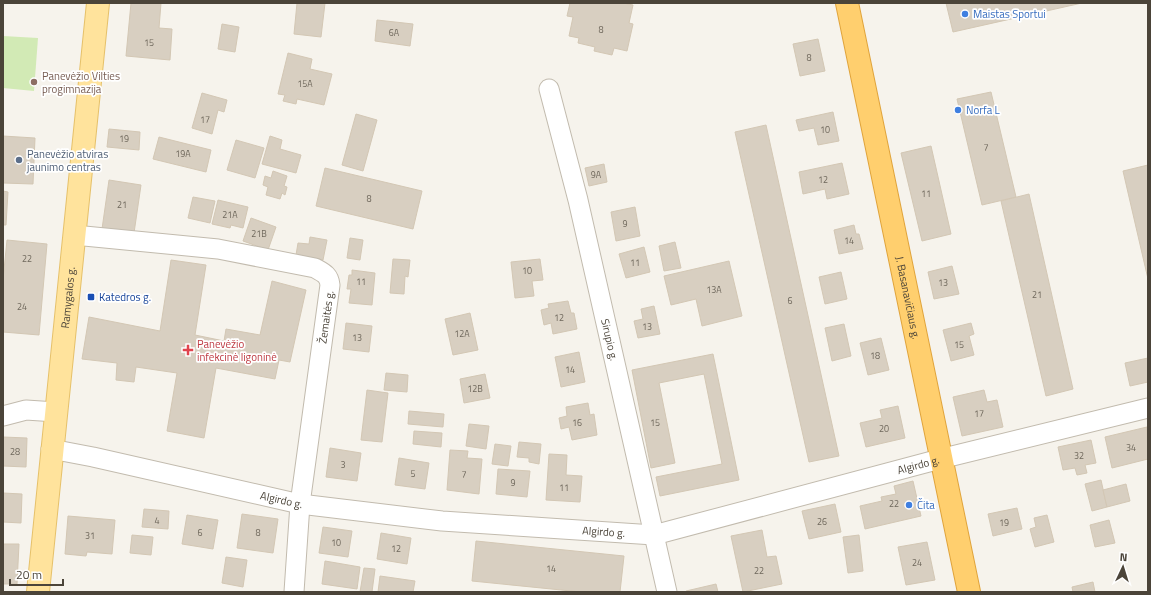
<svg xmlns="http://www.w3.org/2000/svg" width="1151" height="595" viewBox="0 0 1151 595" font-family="'Titillium Web',sans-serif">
	<rect width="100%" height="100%" fill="#f6f3ec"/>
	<!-- green -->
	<path fill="#d2eab5" d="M3 36 38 38 34 91 3 88Z"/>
	<!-- building -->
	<g fill="#d8cfc1" stroke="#d3c7b4">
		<path d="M131 3H161L159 28 172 29 170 60 126 56Z"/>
		<path d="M297 3H325L321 37 294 34Z"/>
		<path d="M570 3H623L633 5 629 23 633 24 627 51 614 48 612 55 594 51 595 47 578 43 579 38 569 36 573 17 567 16Z"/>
		<path d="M946 3H1082L953 32Z"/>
		<path d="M377 20 413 24 410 46 375 41Z"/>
		<path d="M222 24 239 27 235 52 218 49Z"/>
		<path d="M818 39 825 71 800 76 793 44Z"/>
		<path d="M288 53 312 59 310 69 332 74 324 105 297 99 296 104 283 101 285 95 278 94Z"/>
		<path d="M991 92 1016 197 982 205 957 99Z"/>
		<path d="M202 93 227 100 224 112 218 110 212 134 192 128Z"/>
		<path d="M833 112 839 141 818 145 814 128 799 131 796 120Z"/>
		<path d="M356 114 377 120 363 171 342 165Z"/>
		<path d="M766 125 839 456 809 462 735 132Z"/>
		<path d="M109 129 140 132 139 150 107 147Z"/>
		<path d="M3 136 35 138 33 184 3 183Z"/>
		<path d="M270 136 282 140 280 149 301 155 296 173 262 164Z"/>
		<path d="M159 137 211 150 206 172 153 159Z"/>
		<path d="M236 140 264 148 255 178 227 170Z"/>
		<path d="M931 146 951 234 922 241 901 153Z"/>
		<path d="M842 163 849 194 827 199 825 189 803 194 799 172Z"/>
		<path d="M604 164 607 182 589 186 585 168Z"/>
		<path d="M1148 165V279L1123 171Z"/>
		<path d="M325 168 422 191 413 229 316 206Z"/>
		<path d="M273 171 287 176 284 186 287 187 285 195 282 193 280 199 266 195 268 187 263 185 265 176 271 178Z"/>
		<path d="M109 180 141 185 134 233 102 229Z"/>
		<path d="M3 191 8 192 6 225H3Z"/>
		<path d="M1029 194 1073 389 1046 396 1001 201Z"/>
		<path d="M193 197 215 201 210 223 188 218Z"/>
		<path d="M218 200 248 207 243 228 231 225 230 228 212 224Z"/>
		<path d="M635 207 640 236 616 241 611 212Z"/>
		<path d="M251 218 276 227 268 250 243 241Z"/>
		<path d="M854 225 856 234H859L863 249 839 254 834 230Z"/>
		<path d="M310 237 327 240 323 260 296 255 298 243 309 244Z"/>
		<path d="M350 238 363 240 360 260 347 258Z"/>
		<path d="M7 240 47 244 39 335 3 332V280Z"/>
		<path d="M675 242 681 268 664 271 659 246Z"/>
		<path d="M644 247 650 272 626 278 619 254Z"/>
		<path d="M393 259 410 260 408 277 405 276 404 294 390 293Z"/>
		<path d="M540 259 543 280 532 281 534 296 515 298 511 262Z"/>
		<path d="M171 260 206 265 195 335 224 341 226 329 260 335 272 281 306 290 290 362 279 360 275 379 216 368 204 438 167 431 177 373 136 367 134 382 116 380 117 363 82 359 89 317 160 331Z"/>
		<path d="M729 261 742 316 702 326 696 299 671 305 664 276Z"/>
		<path d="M952 266 959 294 934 299 928 272Z"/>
		<path d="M352 270 375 273 372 305 349 303 351 289H347L349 275H352Z"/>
		<path d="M841 272 847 299 825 304 819 277Z"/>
		<path d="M568 301 571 313H574L577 329 553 334 551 323 544 325 541 310 549 308 548 304Z"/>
		<path d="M654 306 660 334 638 338 634 321 643 319 641 309Z"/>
		<path d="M470 313 478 350 453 355 445 319Z"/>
		<path d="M346 323 372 326 369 352 343 349Z"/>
		<path d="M971 323 974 334 969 336 974 355 951 361 943 330Z"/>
		<path d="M844 324 851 356 832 361 825 328Z"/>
		<path d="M881 338 889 370 868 375 860 343Z"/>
		<path d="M579 352 585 382 561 387 555 357Z"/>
		<path d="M713 354 739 480 660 496 656 477 722 464 704 374 659 383 675 463 651 468 632 370Z"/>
		<path d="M1148 358V382L1130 386 1125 363Z"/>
		<path d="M386 373 408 375 407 392 384 390Z"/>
		<path d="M485 374 490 398 464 403 460 379Z"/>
		<path d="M367 390 388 393 382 442 361 440Z"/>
		<path d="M984 390 987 402 997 400 1003 427 962 436 953 397Z"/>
		<path d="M588 403 590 415 594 414 597 435 572 440 569 427 561 429 559 418 567 416 566 407Z"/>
		<path d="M898 406 905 438 866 447 860 423 882 418 880 410Z"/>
		<path d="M409 411 444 414 443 427 408 424Z"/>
		<path d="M469 424 489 426 486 449 466 446Z"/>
		<path d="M1147 427 1148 459 1112 468 1105 437Z"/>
		<path d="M414 431 442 433 441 447 413 444Z"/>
		<path d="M3 437 27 438 26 467 3 466Z"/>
		<path d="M1091 440 1096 463 1085 465 1087 473 1077 475 1075 468 1063 470 1058 447Z"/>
		<path d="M519 442 541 444 539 464 529 462V458L517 457Z"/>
		<path d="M495 444 511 446 508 466 492 464Z"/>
		<path d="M330 448 361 453 357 481 326 477Z"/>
		<path d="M450 450 468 451 467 458 482 459 479 494 447 490Z"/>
		<path d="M549 454 567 455 566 475 582 476 580 502 546 500Z"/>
		<path d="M399 458 429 463 425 489 395 485Z"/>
		<path d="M498 469 530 471 527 497 496 494Z"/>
		<path d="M1101 480 1107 507 1092 511 1085 484Z"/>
		<path d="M913 481 921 516 865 529 860 506 882 501 881 497 896 494 894 486Z"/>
		<path d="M1126 484 1130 501 1107 507 1103 490Z"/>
		<path d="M3 493 22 494 21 523 3 522Z"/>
		<path d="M835 504 841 532 809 539 802 511Z"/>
		<path d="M1017 508 1022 529 993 536 988 514Z"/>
		<path d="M144 509 169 511 168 529 142 527Z"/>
		<path d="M242 514 278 519 273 553 237 548Z"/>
		<path d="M187 515 218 520 213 549 182 544Z"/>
		<path d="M1047 515 1054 542 1035 547 1030 529 1036 527 1034 518Z"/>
		<path d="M68 516 115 520 112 554 87 552 86 556 65 554Z"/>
		<path d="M1109 520 1115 543 1095 547 1090 525Z"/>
		<path d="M323 527 352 531 348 557 319 553Z"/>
		<path d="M762 530 767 557 776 556 782 584 743 592 731 536Z"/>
		<path d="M381 533 411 538 407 564 377 559Z"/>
		<path d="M132 535 153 537 151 555 130 553Z"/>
		<path d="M859 535 863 571 848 573 843 537Z"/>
		<path d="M476 541 624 556 620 592H581L472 581Z"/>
		<path d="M927 542 935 580 906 585 898 547Z"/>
		<path d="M3 544H19L17 584H3Z"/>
		<path d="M226 557 247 560 243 587 222 583Z"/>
		<path d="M325 561 360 567 357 589 322 584Z"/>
		<path d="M364 568 375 569 372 592H360Z"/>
		<path d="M380 576 415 581 413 592H378Z"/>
		<path d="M1093 582 1095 592H1073L1072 587Z"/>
		<path d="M716 584 718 592H686V591Z"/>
	</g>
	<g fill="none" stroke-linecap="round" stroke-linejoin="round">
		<defs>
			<g id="minor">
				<path id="s1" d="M549 89 578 200 667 592"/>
				<path d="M74 235 218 249 315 268C324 273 329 275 330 285L300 504 294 592"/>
				<path d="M3 416 26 410 56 412"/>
				<path id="s2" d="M51 449 93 457 300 504 442 521 654 535 940 459 1148 408"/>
			</g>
			<g id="major">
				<path id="s3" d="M38 592 98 3"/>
			</g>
			<g id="highway">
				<path id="s4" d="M847 3 969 592"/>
			</g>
		</defs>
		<!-- minor casing -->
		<use href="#minor" stroke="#c2bbae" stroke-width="21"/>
		<!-- major casing -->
		<use href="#major" stroke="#e6c16a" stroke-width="24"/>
		<!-- highway casing -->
		<use href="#highway" stroke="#e0a43c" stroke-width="24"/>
		<!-- minor -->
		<use href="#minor" stroke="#fff" stroke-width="19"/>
		<!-- major -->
		<use href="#major" stroke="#ffe39c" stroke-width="22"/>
		<!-- highway -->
		<use href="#highway" stroke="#ffcf6e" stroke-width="22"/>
	</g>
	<!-- markers -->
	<g fill="#3f7fe0" stroke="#fff" stroke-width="1.5">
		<circle cx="965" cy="14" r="4"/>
		<circle cx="958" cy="110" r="4"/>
		<circle cx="909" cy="505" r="4"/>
	</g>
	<circle fill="#8d6e63" stroke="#fff" stroke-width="1.5" cx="34" cy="82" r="4"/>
	<circle fill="#5c6f8a" stroke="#fff" stroke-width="1.5" cx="19" cy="160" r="4"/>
	<rect fill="#1a4fb4" stroke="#fff" stroke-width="1.5" x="87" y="293" width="8" height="8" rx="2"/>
	<path fill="#e0444e" stroke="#fff" stroke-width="1.5" d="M186 344h4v4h4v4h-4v4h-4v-4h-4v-4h4z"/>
	<g text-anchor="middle" stroke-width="3.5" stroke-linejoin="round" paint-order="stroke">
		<!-- number labels -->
		<g font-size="9" fill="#6e675b">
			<text x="601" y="33">8</text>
			<text x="394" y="36">6A</text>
			<text x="149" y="46">15</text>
			<text x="809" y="61">8</text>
			<text x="305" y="87">15A</text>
			<text x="205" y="123">17</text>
			<text x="825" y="133">10</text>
			<text x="124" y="142">19</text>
			<text x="986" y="151">7</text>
			<text x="183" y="157">19A</text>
			<text x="596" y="178">9A</text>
			<text x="823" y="183">12</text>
			<text x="926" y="197">11</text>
			<text x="369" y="202">8</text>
			<text x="122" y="208">21</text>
			<text x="230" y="218">21A</text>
			<text x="625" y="227">9</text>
			<text x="259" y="237">21B</text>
			<text x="849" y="244">14</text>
			<text x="27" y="262">22</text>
			<text x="635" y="266">11</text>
			<text x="527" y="274">10</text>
			<text x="361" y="285">11</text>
			<text x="943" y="286">13</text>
			<text x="714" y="293">13A</text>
			<text x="1037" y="298">21</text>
			<text x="790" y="304">6</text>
			<text x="22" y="310">24</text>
			<text x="559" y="321">12</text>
			<text x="647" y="330">13</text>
			<text x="462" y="337">12A</text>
			<text x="357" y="341">13</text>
			<text x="959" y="348">15</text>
			<text x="875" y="359">18</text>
			<text x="570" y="373">14</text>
			<text x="475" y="392">12B</text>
			<text x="979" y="417">17</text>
			<text x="577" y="426">16</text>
			<text x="655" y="426">15</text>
			<text x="884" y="432">20</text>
			<text x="1131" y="451">34</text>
			<text x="15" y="455">28</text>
			<text x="1079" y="459">32</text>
			<text x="343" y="468">3</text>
			<text x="413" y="477">5</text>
			<text x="464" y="478">7</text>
			<text x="513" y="486">9</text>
			<text x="564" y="491">11</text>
			<text x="894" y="507">22</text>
			<text x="157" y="524">4</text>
			<text x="822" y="525">26</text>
			<text x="1004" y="526">19</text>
			<text x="200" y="536">6</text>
			<text x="258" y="536">8</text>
			<text x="90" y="539">31</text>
			<text x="336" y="546">10</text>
			<text x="396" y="552">12</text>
			<text x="917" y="566">24</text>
			<text x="551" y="572">14</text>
			<text x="759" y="574">22</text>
		</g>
		<!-- shop labels -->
		<g font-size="11" fill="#366cbe" stroke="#fff" text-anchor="start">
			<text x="973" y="18">Maistas Sportui</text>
			<text x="966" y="114">Norfa L</text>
			<text x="917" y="509">Čita</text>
		</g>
		<!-- education labels -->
		<g font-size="11" fill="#785e54" stroke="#fff" text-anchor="start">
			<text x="42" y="80">Panevėžio Vilties<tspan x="42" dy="13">progimnazija</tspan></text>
		</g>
		<!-- service labels -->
		<g font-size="11" fill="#4e5e75" stroke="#fff" text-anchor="start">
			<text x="27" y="158">Panevėžio atviras<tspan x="27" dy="13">jaunimo centras</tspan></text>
		</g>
		<!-- street labels -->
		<g font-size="11" fill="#4b4439" stroke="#fff">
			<text dy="4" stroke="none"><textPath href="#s3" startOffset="296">Ramygalos g.</textPath></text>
			<text dy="4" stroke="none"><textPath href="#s4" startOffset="301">J. Basanavičiaus g.</textPath></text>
			<text transform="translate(326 317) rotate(-82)" y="4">Žemaitės g.</text>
			<text dy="4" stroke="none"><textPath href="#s1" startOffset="258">Sirupio g.</textPath></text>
			<text dy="4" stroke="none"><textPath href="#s2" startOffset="884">Algirdo g.</textPath></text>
			<text dy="4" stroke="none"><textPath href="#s2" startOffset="236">Algirdo g.</textPath></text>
			<text dy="4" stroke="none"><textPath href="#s2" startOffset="560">Algirdo g.</textPath></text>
		</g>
		<!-- transit labels -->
		<g font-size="11" fill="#164399" stroke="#fff" text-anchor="start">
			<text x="99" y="301">Katedros g.</text>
		</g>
		<!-- health labels -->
		<g font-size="11" fill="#be3a42" stroke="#fff" text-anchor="start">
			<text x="197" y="348">Panevėžio<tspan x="197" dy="13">infekcinė ligoninė</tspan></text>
		</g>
	</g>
	<!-- border -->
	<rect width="1151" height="595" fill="none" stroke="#4b4439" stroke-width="8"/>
	<!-- north arrow -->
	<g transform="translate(1123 567) rotate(4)" stroke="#ffffff" stroke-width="3" paint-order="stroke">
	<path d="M0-3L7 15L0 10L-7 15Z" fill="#4b4439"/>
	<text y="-6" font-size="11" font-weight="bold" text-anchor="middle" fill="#4b4439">N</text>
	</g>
	<!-- scale -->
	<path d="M10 579v6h53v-6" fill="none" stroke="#4b4439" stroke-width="2"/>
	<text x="16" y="579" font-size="12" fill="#4b4439" stroke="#ffffff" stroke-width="3" paint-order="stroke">20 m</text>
</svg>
